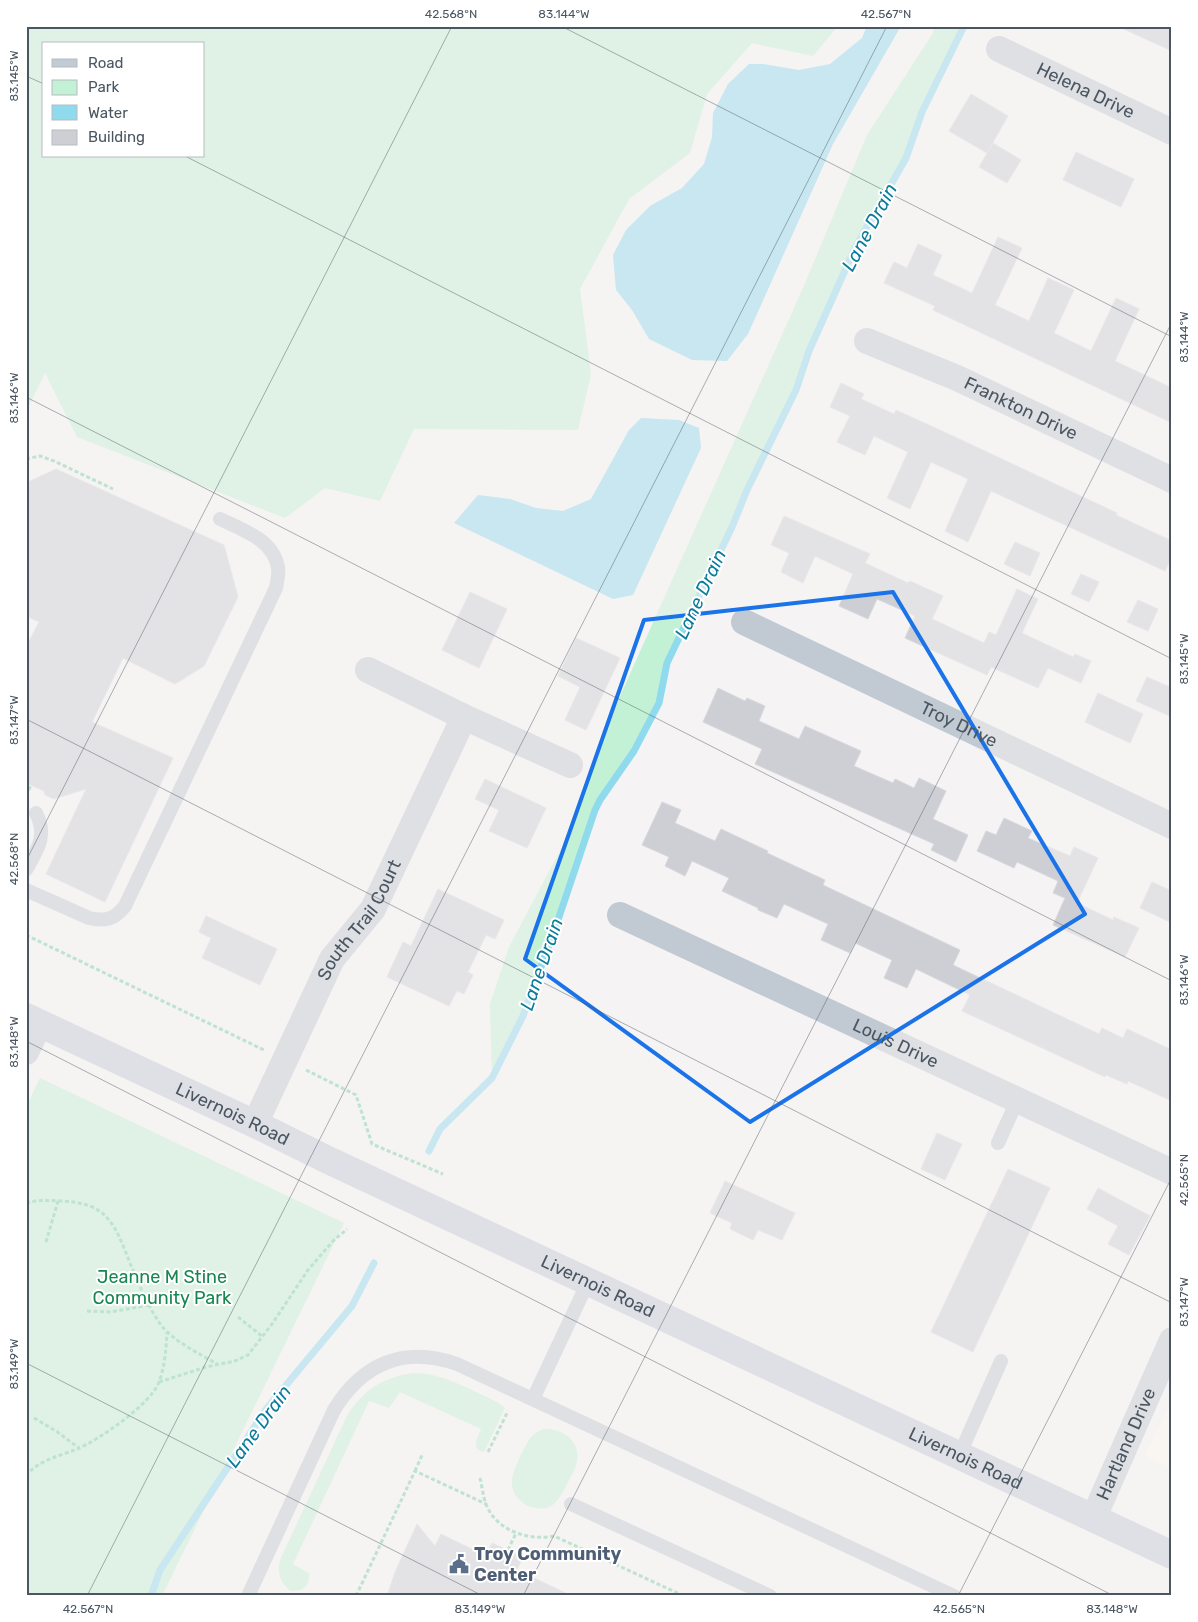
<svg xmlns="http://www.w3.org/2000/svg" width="1198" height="1622" viewBox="0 0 1198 1622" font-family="Rubik,sans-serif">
	<rect width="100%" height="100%" fill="#f5f3f3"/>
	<!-- commercial -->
	<path fill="#fdf9ef" d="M1172 1400V1469L1145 1456Z"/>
	<!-- green -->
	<g fill="#c3f1d5" fill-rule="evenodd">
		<path d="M26 26H838L813 56 752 43 707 94 690 153 629 199 580 289 591 374 578 430 414 429 380 501 325 488 285 518 77 437 45 373 26 412ZM44 44H204V156H44Z"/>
		<path d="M934 26H964L922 112 906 158 855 248 809 351 794 398 747 490 732 527 667 663 659 703 653 720 634 751 625 760 595 810 557 923 523 1016 492 1078 490 1004 509 947 562 847 612 714 803 288 867 135 933 33Z"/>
		<path d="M40 1078 344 1223 162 1596H26V1107Z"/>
		<path d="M414 1373C437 1373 457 1383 478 1393 487 1397 497 1401 505 1408L484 1452C470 1449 478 1438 481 1429L400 1392 389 1408 369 1401 293 1564 310 1574 307 1585 301 1590 291 1591C280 1583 277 1572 280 1560L346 1418C361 1391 383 1377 414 1373Z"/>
		<path d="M544 1429C564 1428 583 1443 576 1465 574 1471 571 1476 568 1482 561 1496 554 1512 536 1508 531 1507 526 1506 522 1502 516 1497 512 1491 512 1483 511 1473 525 1445 531 1437 535 1433 539 1431 544 1429Z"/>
	</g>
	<!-- water -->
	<g fill="#90daee">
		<path d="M867 26H901L833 144 748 334 727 361 692 360 649 339 632 310 616 290 613 255 626 230 650 206 682 188 704 164 712 137 713 113 728 84 749 64H763L799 70 830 64 862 38Z"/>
		<path d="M641 418 679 420 699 428 701 448 633 595 613 599 454 523 478 495 510 499 536 508 563 511 591 499 629 430Z"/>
	</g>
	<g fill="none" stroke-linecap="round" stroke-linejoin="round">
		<!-- stream -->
		<g stroke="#90daee" stroke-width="7">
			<path d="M429 1151 440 1129 492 1078 523 1016 557 923 595 810 600 800 634 751 659 703 667 663 732 527 747 490 796 390 809 351 855 248 906 158 922 112 964 26"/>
			<path d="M151 1596 160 1570 267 1408 352 1306 374 1263"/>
		</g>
	</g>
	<!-- building -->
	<g fill="#cdcfd5" stroke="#d7d9de">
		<path d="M1117 26H1172V51Z"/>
		<path d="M971 94 1008 116 987 153 949 131Z"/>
		<path d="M993 143 1021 160 1007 183 979 167Z"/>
		<path d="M1076 152 1134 179 1121 207 1063 180Z"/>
		<path d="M998 237 1022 248 995 305 1029 321 1048 278 1074 290 1054 333 1091 351 1116 298 1139 309 1115 361 1172 388V423L933 310 935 306 884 283 894 262 907 268 918 244 942 255 933 275 972 293Z"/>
		<path d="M841 383 864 394 861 399 894 414 896 410 955 437 1117 513 1116 515 1172 541V556L1165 571 991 491 968 542 945 531 968 479 931 462 910 509 887 498 908 452 874 436 865 455 837 442 850 416 830 407Z"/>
		<path d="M56 469 224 545 238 597 204 666 175 684 123 658 92 722 173 758 105 902 46 874 86 789 54 799 45 795 44 791 26 783V647L39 622 26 616V483Z"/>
		<path d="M784 516 870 554 865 563 908 583 910 581 943 596 932 619 984 643 989 632 996 635 1017 589 1038 599 1022 633 1073 657 1075 654 1091 661 1081 683 1048 668 1038 688 991 667 987 675 905 638 915 616 877 599 868 619 839 606 853 574 815 556 803 583 781 572 789 553 771 545Z"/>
		<path d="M1015 542 1040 553 1030 576 1004 564Z"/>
		<path d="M1081 574 1099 582 1089 602 1071 594Z"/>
		<path d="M470 592 507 609 479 668 442 650Z"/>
		<path d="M1138 600 1158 609 1148 631 1127 622Z"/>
		<path d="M576 638 620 658 586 730 565 720 580 687 558 676Z"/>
		<path d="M1147 677 1172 688V717L1136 701Z"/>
		<path d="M718 688 745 701 747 698 765 706 759 721 799 739 805 726 861 751 854 766 893 783 895 779 914 788 919 778 946 791 933 819 968 835 956 862 931 850 934 844 755 764 762 749 703 722Z"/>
		<path d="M1098 693 1143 714 1130 743 1085 722Z"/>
		<path d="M485 779 546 808 527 848 489 831 499 810 475 799Z"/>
		<path d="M662 802 681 810 675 823 715 841 721 829 768 851 767 853 825 880 823 885 960 950 953 965 1099 1034 1102 1028 1123 1038 1127 1029 1172 1050V1101L1128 1081 1127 1084 1106 1075 1105 1077 962 1011 970 995 916 969 907 988 884 978 892 960 855 943 850 953 821 940 828 924 784 904 777 918 758 910V908L722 891 729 878 692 861 685 876 665 866 669 857 642 845Z"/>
		<path d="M1004 818 1032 831 1028 838 1070 856 1074 847 1098 858 1077 903 1113 920 1114 917 1139 928 1125 957 1053 925 1065 898 1053 893 1058 881 1017 862 1014 868 977 851 986 831 996 835Z"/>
		<path d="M1152 882 1172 891V923L1140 908Z"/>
		<path d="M438 889 504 920 495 939 486 935 468 972 473 975 464 994 457 991 449 1006 387 977 403 942 411 946Z"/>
		<path d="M206 916 277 949 260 985 202 958 211 938 199 932Z"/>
		<path d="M937 1133 962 1144 945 1180 921 1169Z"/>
		<path d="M1008 1169 1050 1188 973 1352 931 1332Z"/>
		<path d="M725 1181 795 1213 782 1240 758 1230 753 1240 730 1229 732 1223 710 1213Z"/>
		<path d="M1098 1188 1150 1216 1129 1255 1108 1244 1118 1226 1087 1209Z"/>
		<path d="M417 1524 435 1546 441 1534 486 1556 492 1543 523 1557 517 1570 572 1596H387L395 1572Z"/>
	</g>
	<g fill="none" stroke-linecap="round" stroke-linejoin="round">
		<!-- path -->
		<g stroke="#7ad0a6" stroke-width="3" stroke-dasharray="4 2.5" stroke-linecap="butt">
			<path d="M26 459 40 456 54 461 113 489"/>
			<path d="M26 796 31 785"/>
			<path d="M26 935 264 1050"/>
			<path d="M306 1070 356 1095 372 1144 443 1174"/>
			<path d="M26 1203C38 1200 48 1200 60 1201 108 1202 115 1225 130 1263 139 1284 148 1307 161 1325 173 1341 200 1354 217 1364"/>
			<path d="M46 1242 58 1201"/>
			<path d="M87 1311 110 1312 150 1305"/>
			<path d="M238 1317 263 1337"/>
			<path d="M159 1382 206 1367 235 1361 248 1355 272 1324 308 1270 333 1241 347 1229"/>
			<path d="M34 1418 56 1431 79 1448"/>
			<path d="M488 1452 508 1411"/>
			<path d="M415 1471 423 1453"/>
			<path d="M26 1476C38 1460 60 1456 77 1449 99 1440 151 1404 159 1382 165 1366 166 1349 167 1332"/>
			<path d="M480 1478C482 1486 483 1496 486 1504 496 1531 529 1541 554 1536L684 1596"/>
			<path d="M508 1550 516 1533"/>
			<path d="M356 1596 415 1471 486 1504"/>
		</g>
		<!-- service -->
		<g stroke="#c1cad2" stroke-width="14">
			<path d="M26 870C37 850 48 836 36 813"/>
			<path d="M26 890 89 918C105 922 115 919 125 906L276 588C277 582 279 574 278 568 274 540 243 530 220 519"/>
			<path d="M998 1143 1017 1101"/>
			<path d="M533 1399 588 1282"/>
			<path d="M959 1456 1001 1361"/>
			<path d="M571 1504 770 1596"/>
			<path d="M248 1596 334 1410C362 1364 404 1345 457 1364L954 1596"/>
		</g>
		<!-- minor -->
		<g stroke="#c1cad2" stroke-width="26">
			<path id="s1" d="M999 49 1172 132"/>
			<path id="s2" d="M867 341 957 378 1172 480"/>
			<path id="s3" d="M744 622 1172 826"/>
			<path d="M368 670 464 717 570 765"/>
			<path id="s4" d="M620 915 1172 1172"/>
			<path d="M26 1052 40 1023"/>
			<path id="s5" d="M255 1124 332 959 373 909 464 717"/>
			<path id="s6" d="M1093 1519 1172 1340"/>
		</g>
		<!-- secondary -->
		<path stroke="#c1cbd6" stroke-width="28" id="s7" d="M26 1017 255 1124 328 1160 1172 1555"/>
	</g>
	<!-- marked area -->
	<path d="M0 0H1198V1622H0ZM893 592 1085 914 750 1122 525 959 644 620Z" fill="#f5f3f3" fill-opacity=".55" fill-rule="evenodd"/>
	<path fill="none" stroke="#1a73e8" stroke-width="4" stroke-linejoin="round" d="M893 592 1085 914 750 1122 525 959 644 620Z"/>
	<!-- ticks -->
	<path fill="none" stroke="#4a5661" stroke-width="1" stroke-opacity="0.45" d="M561 26 1172 337M26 76 44 84M185 156 1172 659M26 397 1172 981M26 719 1172 1303M26 861 452 26M26 1041 1114 1596M26 1363 483 1596M87 1596 887 26M523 1596 1172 322M958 1596 1172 1177"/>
	<!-- icons -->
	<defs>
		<symbol id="civic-bare" viewBox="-9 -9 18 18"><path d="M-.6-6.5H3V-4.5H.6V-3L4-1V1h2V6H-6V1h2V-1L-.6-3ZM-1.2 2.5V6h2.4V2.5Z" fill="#5c6f8a" stroke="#fff" stroke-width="2.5" paint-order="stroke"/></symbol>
	</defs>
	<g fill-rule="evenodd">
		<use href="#civic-bare" x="445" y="1550" width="28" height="28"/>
	</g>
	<g text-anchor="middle" stroke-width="4" stroke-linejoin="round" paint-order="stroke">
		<!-- street labels -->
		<g font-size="18" fill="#4a5661" stroke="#fff">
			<text dy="6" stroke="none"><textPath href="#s1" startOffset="96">Helena Drive</textPath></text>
			<text dy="6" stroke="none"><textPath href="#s2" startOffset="168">Frankton Drive</textPath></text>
			<text dy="6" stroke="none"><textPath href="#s3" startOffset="238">Troy Drive</textPath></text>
			<text dy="6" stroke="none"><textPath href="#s5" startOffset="230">South Trail Court</textPath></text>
			<text dy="6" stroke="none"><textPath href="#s4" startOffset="304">Louis Drive</textPath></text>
			<text dy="6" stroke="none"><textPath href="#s7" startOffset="228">Livernois Road</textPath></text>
			<text dy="6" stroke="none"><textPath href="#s7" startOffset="632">Livernois Road</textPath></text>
			<text dy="6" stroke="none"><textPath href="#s6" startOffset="82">Hartland Drive</textPath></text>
			<text dy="6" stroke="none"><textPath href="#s7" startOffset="1038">Livernois Road</textPath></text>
		</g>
		<!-- park labels -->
		<g font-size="18" fill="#17864f" stroke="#fff">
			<text x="162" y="1283">Jeanne M Stine<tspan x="162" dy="21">Community Park</tspan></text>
		</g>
		<!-- service labels -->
		<g font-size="18" font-weight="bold" fill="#4e5e75" stroke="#fff" text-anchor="start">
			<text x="474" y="1560">Troy Community<tspan x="474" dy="21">Center</tspan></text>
		</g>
		<!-- water labels -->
		<g font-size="19" font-style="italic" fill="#0c7c9b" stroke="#fff">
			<text transform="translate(869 227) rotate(-62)" y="7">Lane Drain</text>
			<text transform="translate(700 594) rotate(-65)" y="7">Lane Drain</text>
			<text transform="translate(541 964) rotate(-71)" y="7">Lane Drain</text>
			<text transform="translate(258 1426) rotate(-54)" y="7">Lane Drain</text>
		</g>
	</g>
	<!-- border -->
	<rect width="1198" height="1622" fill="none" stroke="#ffffff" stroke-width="55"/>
	<!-- legend -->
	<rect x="42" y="42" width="162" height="115" fill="#ffffff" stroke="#b7bbc0"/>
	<rect x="52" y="59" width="25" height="8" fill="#c1cbd6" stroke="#b7bbc0"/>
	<text x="88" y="68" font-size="15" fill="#4a5661">Road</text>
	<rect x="52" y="80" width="25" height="15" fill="#c3f1d5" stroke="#b7bbc0"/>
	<text x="88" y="92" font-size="15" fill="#4a5661">Park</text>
	<rect x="52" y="105" width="25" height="15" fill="#90daee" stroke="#b7bbc0"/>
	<text x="88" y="118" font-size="15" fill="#4a5661">Water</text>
	<rect x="52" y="130" width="25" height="15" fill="#cdcfd5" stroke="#b7bbc0"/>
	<text x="88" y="142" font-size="15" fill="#4a5661">Building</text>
	<rect x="28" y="28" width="1142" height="1566" fill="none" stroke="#4a5661" stroke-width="2"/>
	<g font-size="12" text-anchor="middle" fill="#4a5661">
		<text x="451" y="18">42.568°N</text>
		<text x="564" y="18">83.144°W</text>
		<text x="886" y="18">42.567°N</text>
		<text transform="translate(14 76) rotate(-90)" y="4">83.145°W</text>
		<text transform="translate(1184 337) rotate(-90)" y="4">83.144°W</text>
		<text transform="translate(14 398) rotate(-90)" y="4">83.146°W</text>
		<text transform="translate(1184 659) rotate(-90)" y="4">83.145°W</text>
		<text transform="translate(14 720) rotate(-90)" y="4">83.147°W</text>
		<text transform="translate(14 859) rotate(-90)" y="4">42.568°N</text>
		<text transform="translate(1184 980) rotate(-90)" y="4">83.146°W</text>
		<text transform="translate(14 1042) rotate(-90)" y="4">83.148°W</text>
		<text transform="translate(1184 1180) rotate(-90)" y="4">42.565°N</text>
		<text transform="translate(1184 1302) rotate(-90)" y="4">83.147°W</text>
		<text transform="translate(14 1364) rotate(-90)" y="4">83.149°W</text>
		<text x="88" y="1613">42.567°N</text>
		<text x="480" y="1613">83.149°W</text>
		<text x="959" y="1613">42.565°N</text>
		<text x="1112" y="1613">83.148°W</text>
	</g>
</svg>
